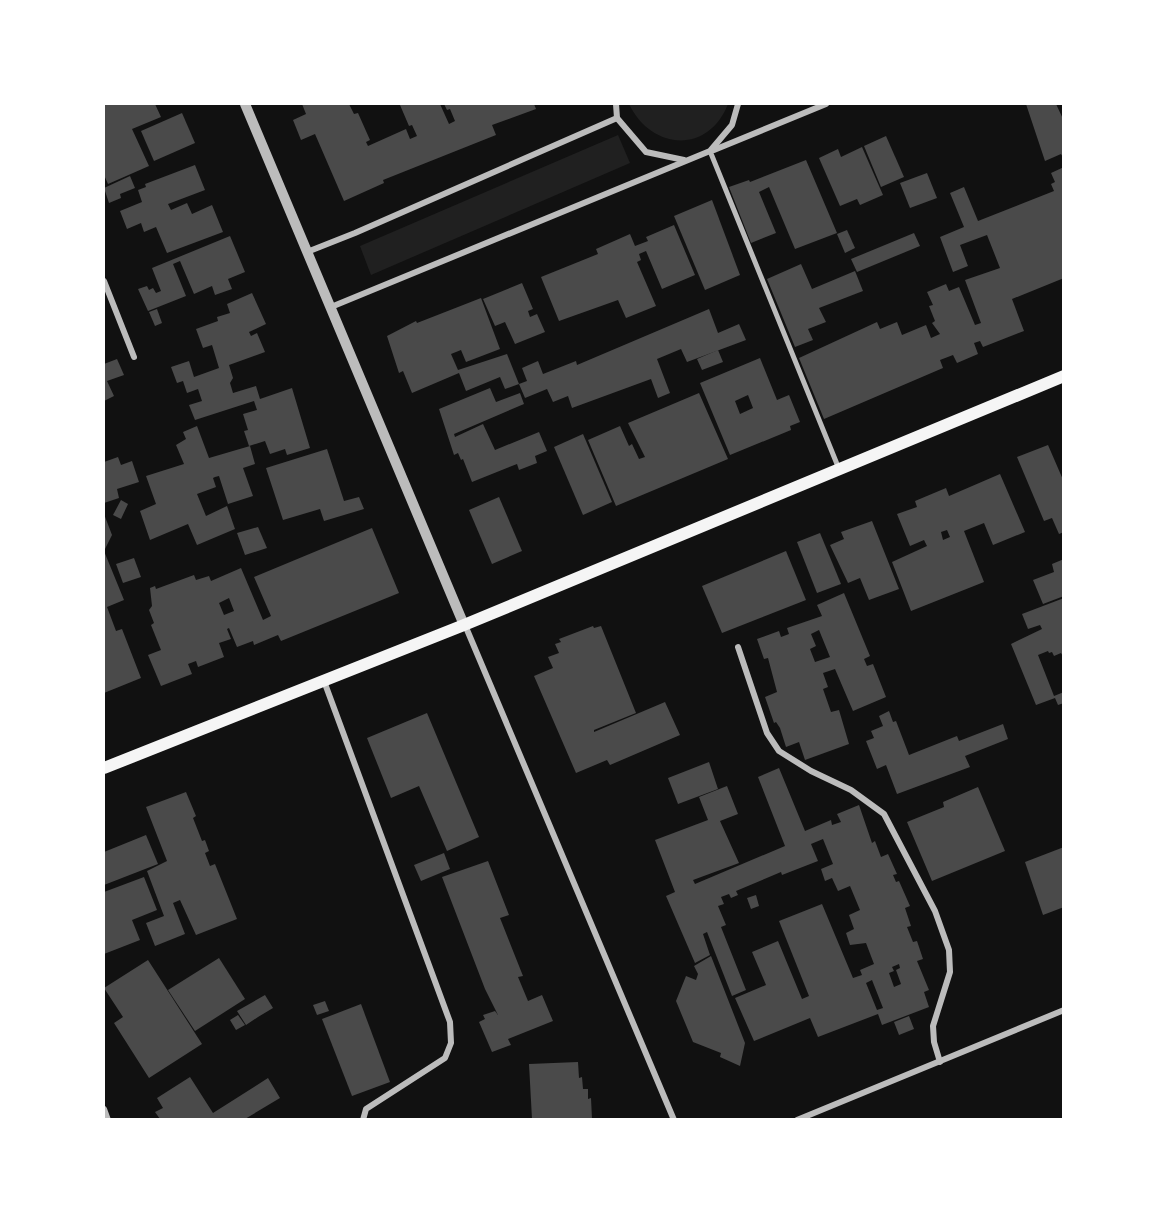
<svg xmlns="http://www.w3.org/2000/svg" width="1167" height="1223" viewBox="0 0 1167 1223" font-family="'Fira Sans',sans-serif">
	<rect width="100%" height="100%" fill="#111"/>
	<!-- green -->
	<g fill="#202020">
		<path d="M629 104H628H728C708 155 651 150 629 104Z"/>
		<path d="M618 135 630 163 371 275 360 246Z"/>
	</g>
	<!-- building -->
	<g fill="#4a4a4a" fill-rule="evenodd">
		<path d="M104 104H155L161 117 132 129 149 166 108 184 104 175Z"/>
		<path d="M302 104H349L354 114 358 113 370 140 366 142 368 146 406 129 410 139 417 136 412 125 409 126 400 105 403 104H440L449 124 455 121 450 109 447 110 444 104H534L536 109 492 125 496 135 383 180 384 183 344 201 315 134 301 140 293 120 306 114Z"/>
		<path d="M1026 104H1056L1064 121V159L1061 154 1045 161Z"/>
		<path d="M182 113 195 143 154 161 141 131Z"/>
		<path d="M886 136 904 177 881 187 864 146Z"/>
		<path d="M862 147 883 195 860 205 857 199 840 206 819 158 838 149 841 157Z"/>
		<path d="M806 160 837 233 795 249 769 187 759 192 776 233 751 243 729 187 749 180 750 182Z"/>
		<path d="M195 165 205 190 168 204 171 210 187 203 192 214 212 205 223 232 167 253 156 227 144 232 141 223 127 229 120 211 142 202 138 190 146 187 145 184Z"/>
		<path d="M1064 167V278L1012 299 1024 331 983 347 980 341 974 343 978 354 957 363 953 355 940 360 943 368 824 419 799 358 877 322 880 329 897 322 902 335 926 325 931 338 940 334 932 323 935 321 929 306 933 305 927 292 946 284 949 291 959 287 975 325 981 323 965 280 1000 268 987 235 960 245 968 266 953 272 940 237 964 227 950 193 964 187 978 221 1054 191 1051 184 1055 182 1051 173Z"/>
		<path d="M927 173 937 198 910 208 900 183Z"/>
		<path d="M130 176 135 188 120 194 121 198 109 203 104 188Z"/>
		<path d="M712 200 740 275 705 290 674 216Z"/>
		<path d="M674 225 695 275 662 289 646 251 639 254 641 260 637 262 656 306 626 318 618 300 559 321 541 277 598 254 596 249 630 234 635 246 648 241 646 237Z"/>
		<path d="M847 230 855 248 845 253 837 234Z"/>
		<path d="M914 233 920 246 857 272 851 259Z"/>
		<path d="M230 236 245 272 228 279 232 289 215 295 212 286 194 294 180 261 173 264 186 296 148 311 138 289 147 286 149 290 153 288 156 293 161 291 152 268Z"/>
		<path d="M801 264 812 289 855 271 863 291 819 308 826 322 808 329 813 340 795 347 767 279Z"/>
		<path d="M522 283 533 309 528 311 530 317 537 314 545 332 515 344 505 322 495 326 483 299Z"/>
		<path d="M252 293 266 324 249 332 251 336 257 333 265 352 229 365 233 378 230 383 233 393 256 386 260 399 292 388 310 448 287 455 285 449 270 454 265 441 249 446 244 431 248 430 243 414 257 410 254 401 195 420 189 405 202 401 198 389 187 393 183 381 177 383 171 367 189 361 194 377 219 368 212 345 203 348 196 329 218 321 217 317 230 313 227 304Z"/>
		<path d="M481 298 500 349 466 362 461 350 451 354 458 370 507 354 519 384 505 389 500 377 466 391 459 373 412 393 403 371 399 373 387 336 416 321 417 323Z"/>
		<path d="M157 309 162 323 155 326 149 312Z"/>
		<path d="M709 309 718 333 739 324 746 340 687 362 681 349 657 359 670 393 658 398 651 379 572 408 568 396 553 402 547 389 525 398 519 384 527 381 522 368 538 361 543 374 576 361 577 365Z"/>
		<path d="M718 350 723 362 702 370 697 359Z"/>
		<path d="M760 358 777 400 789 395 800 422 790 426 791 430 730 455 700 383ZM748 395 753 408 740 414 735 401Z"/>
		<path d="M117 359 124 375 107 381 114 396 104 401V364Z"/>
		<path d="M490 388 496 402 520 393 524 404 454 434 455 437 483 424 495 450 539 432 547 451 535 456 537 463 519 470 517 464 472 482 463 459 461 460 458 453 454 455 439 409Z"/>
		<path d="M699 393 728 459 616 506 588 440 620 426 629 446 632 444 639 459 645 457 628 423Z"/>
		<path d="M197 426 209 458 250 446 255 464 243 468 253 496 228 504 219 476 215 477 213 478 216 487 197 494 206 516 227 506 235 529 197 545 188 524 150 540 140 511 156 504 146 476 184 464 176 445 186 439 183 432Z"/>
		<path d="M583 434 612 502 583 515 554 447Z"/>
		<path d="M1048 445 1064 482V532L1059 534 1052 518 1044 521 1017 457Z"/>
		<path d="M327 449 344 501 359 497 364 509 324 521 320 509 283 520 266 468Z"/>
		<path d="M118 457 121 465 132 461 139 482 117 489 119 498 104 503V462Z"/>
		<path d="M1000 474 1025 532 993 545 984 523 964 531 984 582 911 611 892 562 927 546 924 540 910 546 897 514 917 507 915 501 946 488 949 496ZM947 530 950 537 943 540 941 532Z"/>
		<path d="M499 497 522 551 492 564 469 510Z"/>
		<path d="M121 500 128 504 121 519 113 515Z"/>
		<path d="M104 514 112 535 104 551 124 600 107 607 116 631 122 629 141 678 104 693Z"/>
		<path d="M872 521 899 589 869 600 860 578 848 583 830 545 844 539 841 532Z"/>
		<path d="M258 527 267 548 245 555 237 533Z"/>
		<path d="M372 528 399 593 281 641 278 635 254 645 253 641 237 647 229 628 227 629 231 639 219 643 224 657 198 667 196 661 188 664 192 674 161 686 148 655 161 650 151 625 154 623 149 610 152 606 150 588 155 586 156 589 194 575 196 580 209 576 211 581 241 568 263 620 271 616 254 577ZM229 598 234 611 224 615 219 603Z"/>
		<path d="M820 533 841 584 817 593 797 542Z"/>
		<path d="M786 551 806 600 722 633 702 586Z"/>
		<path d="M134 558 141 577 123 583 116 564Z"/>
		<path d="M1064 559V596L1043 604 1033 580 1054 572 1052 564Z"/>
		<path d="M844 593 870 656 864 659 867 666 873 664 886 697 853 711 835 669 823 673 828 687 823 689 831 712 839 710 849 744 805 760 799 742 786 747 780 728 776 722 774 723 765 697 777 692 768 658 764 659 757 639 779 631 781 637 789 634 787 628 822 616 817 605ZM819 630 830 657 815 662 810 649 816 646 811 634Z"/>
		<path d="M1064 598V658L1061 653 1054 656 1052 652 1049 653 1048 651 1038 655 1054 696 1064 692V703L1058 705 1055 698 1036 705 1011 644 1042 629 1040 625 1028 629 1022 614Z"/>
		<path d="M593 626 594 628 601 626 636 713 594 730V732L665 702 680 735 610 765 607 760 576 773 534 676 553 668 548 657 559 653 555 644 561 642 559 639Z"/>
		<path d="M889 711 893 722 896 721 909 755 957 736 959 741 1003 724 1008 739 965 756 970 767 897 794 886 765 877 769 866 741 874 738 871 731 883 726 879 716Z"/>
		<path d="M427 713 479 837 447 851 419 786 391 798 367 738Z"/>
		<path d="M709 762 718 789 678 804 668 778Z"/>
		<path d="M779 768 805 831 831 820 832 825 841 822 837 814 859 805 872 843 875 841 881 857 888 854 897 874 893 875 896 882 899 881 910 906 905 908 911 926 907 927 913 942 917 941 923 959 917 961 929 990 924 992 929 1007 882 1025 878 1014 818 1037 810 1018 754 1041 735 998 766 985 752 952 778 941 802 999 809 996 779 921 822 904 853 978 862 975 860 970 874 964 866 943 850 945 846 933 854 929 849 915 860 910 850 886 838 891 832 878 825 881 821 869 833 864 823 839 811 844 818 861 782 875 781 872 736 891 738 895 731 898 729 894 721 897 724 904 718 906 726 925 721 927 746 990 732 996 707 932 703 934 710 955 695 963 666 896 675 892 655 840 708 820 699 797 727 786 738 814 720 821 739 863 693 880 695 884 785 846 758 777ZM899 964 900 968 896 970 901 984 894 987 889 973 894 971 892 967ZM872 980 883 1008 877 1010 866 983Z"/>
		<path d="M978 787 1005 851 932 881 907 822 944 807 943 802Z"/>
		<path d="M186 792 196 816 193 818 202 841 205 840 209 851 205 853 210 866 215 864 237 919 196 935 180 900 173 903 185 934 155 946 146 923 164 916 147 871 167 861 146 807Z"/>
		<path d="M146 835 158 864 104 885V852Z"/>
		<path d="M1064 847V907L1043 915 1025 862Z"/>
		<path d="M444 853 450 869 421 881 414 865Z"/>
		<path d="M488 861 509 915 500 918 523 976 518 977 528 1001 542 995 553 1021 508 1039 511 1045 492 1052 479 1022 485 1019 483 1015 495 1011 498 1015 485 989 442 877Z"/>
		<path d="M144 877 157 910 132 920 140 940 104 954V892Z"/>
		<path d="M756 895 759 906 751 909 747 898Z"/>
		<path d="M711 956 745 1043 740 1066 720 1057 721 1053 693 1042 676 1001 686 976 696 980 698 974 694 966Z"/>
		<path d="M219 958 245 999 195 1031 168 990Z"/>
		<path d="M148 960 202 1044 149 1078 114 1023 123 1017 104 988Z"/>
		<path d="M265 995 273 1008 258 1017 253 1010 258 1017 246 1025 237 1011Z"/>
		<path d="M325 1001 329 1011 317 1015 313 1005Z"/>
		<path d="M361 1004 390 1082 352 1096 322 1019Z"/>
		<path d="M238 1015 245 1025 236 1030 230 1020Z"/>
		<path d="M909 1016 914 1029 899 1035 894 1022Z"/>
		<path d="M578 1062 579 1078 582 1077 583 1089H588V1099L591 1098 592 1119H532L529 1064Z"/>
		<path d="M190 1077 213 1113 268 1078 280 1098 245 1119H160L155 1112 163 1108 157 1098Z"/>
	</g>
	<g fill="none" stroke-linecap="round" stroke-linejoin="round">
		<!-- pedestrian -->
		<path stroke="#bcbcbc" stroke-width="5" d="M710 151 839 469"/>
		<!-- minor -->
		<g stroke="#bcbcbc" stroke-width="6">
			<path d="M616 104 617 118 646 152 684 160"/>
			<path d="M714 150 826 104"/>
			<path d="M307 252 355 233 617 118"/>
			<path d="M104 281 134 357"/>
			<path d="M331 307 710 151 732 125 738 104"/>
			<path d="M465 625 674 1120"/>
			<path d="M738 647 767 733 779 751 811 771 851 790 884 814 935 911 949 950 950 972 933 1026 934 1042 940 1062"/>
			<path d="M324 681 450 1022 451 1043 445 1058 366 1109 363 1120"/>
			<path d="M104 1109 108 1120"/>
			<path d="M797 1120 1064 1010"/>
		</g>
		<!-- tertiary -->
		<path stroke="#bcbcbc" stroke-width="10" d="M245 104 464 625"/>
		<!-- secondary -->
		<path stroke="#f5f5f5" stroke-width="12" d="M104 768 464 625 1064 376"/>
	</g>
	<!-- border -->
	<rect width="1167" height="1223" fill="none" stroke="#ffffff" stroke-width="210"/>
</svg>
